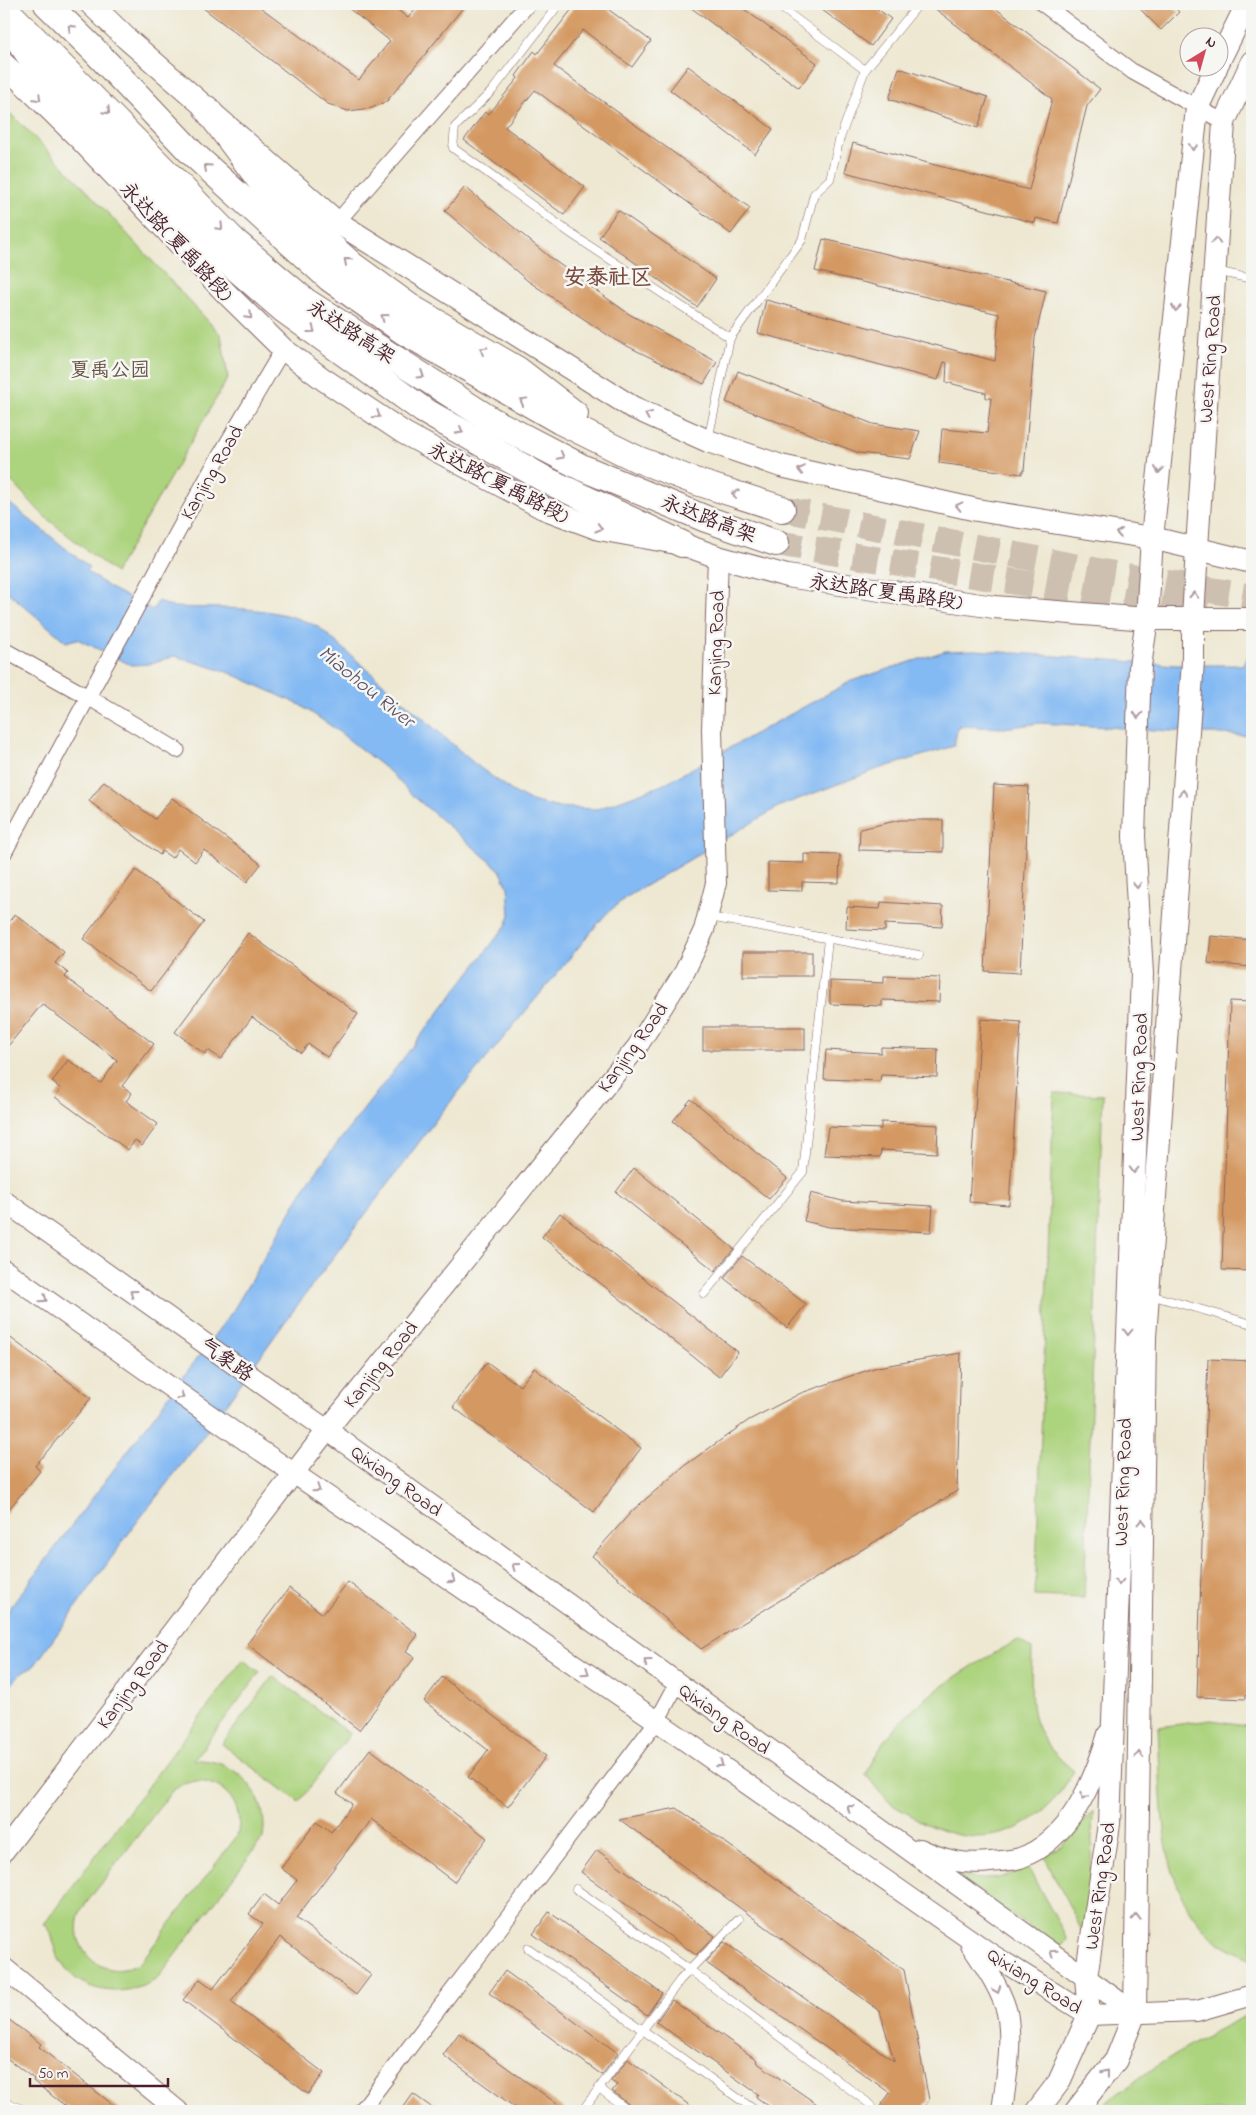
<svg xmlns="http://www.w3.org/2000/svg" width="1256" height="2115" viewBox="0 0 1256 2115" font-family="'Indie Flower','LXGW WenKai TC',sans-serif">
	<rect width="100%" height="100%" fill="#f6f6f2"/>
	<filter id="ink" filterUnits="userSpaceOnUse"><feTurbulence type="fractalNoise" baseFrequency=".02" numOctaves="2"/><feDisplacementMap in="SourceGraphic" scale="10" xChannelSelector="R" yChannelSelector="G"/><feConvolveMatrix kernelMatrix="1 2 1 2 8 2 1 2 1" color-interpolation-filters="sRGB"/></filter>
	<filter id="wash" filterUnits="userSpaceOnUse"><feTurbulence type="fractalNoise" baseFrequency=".0096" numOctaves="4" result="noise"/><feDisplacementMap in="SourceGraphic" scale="20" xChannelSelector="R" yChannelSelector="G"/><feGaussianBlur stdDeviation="1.12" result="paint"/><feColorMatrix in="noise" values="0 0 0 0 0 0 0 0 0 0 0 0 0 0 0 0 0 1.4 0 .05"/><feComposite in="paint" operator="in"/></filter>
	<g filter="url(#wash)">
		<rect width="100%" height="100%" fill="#eee8d2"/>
		<!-- green -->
		<g fill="#acd37d" stroke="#7b7954" fill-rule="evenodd">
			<path d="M4 107 77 180 221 335 228 378 115 573 44 516 4 473Z"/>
			<path d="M1054 1093 1103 1095 1084 1598 1035 1596Z"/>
			<path d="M1018 1640 1032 1649C1031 1708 1025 1731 1074 1771 1039 1833 982 1856 917 1819 908 1813 895 1808 888 1801 880 1794 873 1783 866 1775 893 1709 959 1673 1018 1640Z"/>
			<path d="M243 1660 260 1672 194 1760C237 1758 270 1795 263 1838L157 1979C123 2000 75 1994 57 1955 52 1943 54 1932 44 1924ZM196 1781C226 1782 245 1806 237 1836L140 1963C104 1985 65 1948 81 1910L172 1791 183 1784Z"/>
			<path d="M273 1676 350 1734 299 1802 222 1744Z"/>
			<path d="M1211 1720 1252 1726V1959C1235 1951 1217 1944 1204 1929 1156 1876 1162 1793 1158 1727Z"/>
			<path d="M1093 1811 1089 1911 1082 1931 1044 1856 1063 1846Z"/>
			<path d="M1027 1866 1068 1940 1061 1945 1052 1943 953 1875C985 1880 998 1883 1027 1866Z"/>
			<path d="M1252 2013V2111H1095C1146 2071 1193 2040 1252 2013Z"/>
		</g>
		<!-- water -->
		<path fill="#84baf3" stroke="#676c8f" d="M4 499 89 567 86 571 112 589 153 610 158 601 172 607C222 609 275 604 320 628L475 764 512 791 528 800 555 807 597 809 662 785 851 681 945 651 975 650 1176 665H1242L1252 650V736L1041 723 1004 728 958 726 954 746 878 769 780 806 625 898 606 914 438 1117 282 1326 202 1438 134 1526 35 1665 19 1675 4 1694V1616L234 1309 310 1179 507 924 510 915 508 887 500 870 411 794 390 772 334 728 300 705 230 673 175 656 149 664 131 665 77 639 66 642 4 589Z"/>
		<g id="blocks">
			<!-- building -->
			<g fill="#d49962">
				<path d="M198 4H256L359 80 390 41 343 4H390L408 18 419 4H466L387 101 372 108 348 111 328 104Z"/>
				<path d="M576 4H601L651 41 632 67 583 30 554 66 750 208 731 234 535 90 505 127 585 187 564 215 464 140 485 112 489 114 518 78 516 76 534 51 537 54Z"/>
				<path d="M686 4H737L817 63 799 88Z"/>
				<path d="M814 4H871L891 19 871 46Z"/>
				<path d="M929 4H990L1100 89 1087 106 1058 223 1036 218 1035 223 845 172 853 143 1029 190 1052 99Z"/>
				<path d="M1135 4H1171L1179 12 1161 30Z"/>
				<path d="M688 66 773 129 755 154 670 90Z"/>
				<path d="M899 68 988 97 978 128 889 99Z"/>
				<path d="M465 187 552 259 629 314 717 362 704 384 615 340 528 281 445 211Z"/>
				<path d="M618 210 716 279 697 307 599 237Z"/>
				<path d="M823 239 1046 291 1035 338 1024 471H1022V474L939 463 942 429 987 433 991 398H986V393L946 382 947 363 944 362 938 380 758 333 766 300 995 361 999 314 815 271Z"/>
				<path d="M738 371 873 424 920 431 910 459 859 453 726 402Z"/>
				<path d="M104 781 155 819 172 798 261 864 247 882 204 850 195 862 178 849 172 858 162 851 160 855 89 801Z"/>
				<path d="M994 785 1029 787 1020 973 985 971Z"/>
				<path d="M900 820H943V852L859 850 860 829Z"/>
				<path d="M804 854 840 855 839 883 802 882V891L768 890V862L804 863Z"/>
				<path d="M136 870 204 922 151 991 83 939Z"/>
				<path d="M881 902 943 906 942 927 885 924V931L846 929 847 907 880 909Z"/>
				<path d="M15 914 64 952 55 963 68 973 65 977 154 1044 122 1086 132 1093 126 1101 158 1124 142 1146 135 1140 128 1150 55 1097 61 1089 52 1082 68 1060 101 1083 117 1060 42 1004 4 1051V928Z"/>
				<path d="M248 933 358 1014 327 1057 308 1044 301 1053 252 1017 221 1059 208 1050 205 1054 175 1032Z"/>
				<path d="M1211 936 1252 940V967L1208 963Z"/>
				<rect x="743" y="952" width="69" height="24"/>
				<path d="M884 976 940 978 939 1002 882 1000V1006L830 1004V981L884 983Z"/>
				<path d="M1230 1001 1252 1002V1271L1222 1270Z"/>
				<path d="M981 1019 1021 1022 1009 1205 969 1202Z"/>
				<rect x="703" y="1027" width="102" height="23"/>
				<path d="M881 1047 938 1049 937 1077 881 1075 880 1081 824 1079 826 1050 881 1053Z"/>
				<path d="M691 1099 787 1178 769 1199 673 1121Z"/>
				<path d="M881 1122 938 1125 937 1153 881 1150 880 1157 824 1155 828 1127 881 1129Z"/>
				<path d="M634 1168 734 1249 715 1271 616 1192Z"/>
				<path d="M811 1193 842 1201 933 1206 931 1232 829 1227 804 1221Z"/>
				<path d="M560 1213 738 1352 719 1377 542 1237Z"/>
				<path d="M742 1256 806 1304 787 1328 724 1278Z"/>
				<path d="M4 1333 91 1398 35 1466 40 1471 4 1515Z"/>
				<path d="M961 1353 957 1491 701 1649 592 1556 632 1511 684 1466 749 1420 801 1393 877 1367Z"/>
				<path d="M1208 1359 1252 1361V1602H1249L1248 1642H1252V1696L1246 1695V1699L1197 1697Z"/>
				<path d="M487 1362 520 1386 534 1368 641 1448 594 1512 453 1407Z"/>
				<path d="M348 1582 418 1635 406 1651 415 1657 359 1730 247 1644 289 1588 323 1614Z"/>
				<path d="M442 1677 546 1756 508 1807 468 1777 488 1750 424 1701Z"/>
				<path d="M370 1749 487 1838 454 1882 371 1819 296 1918 371 1975 356 1995 280 1937 231 2002 324 2073 308 2094 183 2000 200 1979 213 1989 263 1924 249 1914 264 1894 278 1905 297 1880 281 1868 317 1821 331 1832 352 1804 337 1793Z"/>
				<path d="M677 1808 904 1970 929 2100 921 2111H877L890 2093 705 1962 724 1942 894 2061 880 2011 619 1819Z"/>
				<path d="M597 1850 715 1936 696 1955 581 1872Z"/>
				<path d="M549 1912 662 1993 647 2015 533 1934Z"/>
				<path d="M505 1971 618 2053 602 2075 489 1993Z"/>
				<path d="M672 2000 757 2060 756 2062 827 2111H776L756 2097 758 2094 656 2022Z"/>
				<path d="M4 2016 41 2044 39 2047 121 2111H72L33 2081 34 2079 4 2056Z"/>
				<path d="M459 2033 567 2111H520L443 2055Z"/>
				<path d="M628 2059 633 2063 697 2111H637L612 2091 617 2085 611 2081Z"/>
				<path d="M413 2094 437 2111H401Z"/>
			</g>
		</g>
	</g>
	<g filter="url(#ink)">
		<use href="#blocks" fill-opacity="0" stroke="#836565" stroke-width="1"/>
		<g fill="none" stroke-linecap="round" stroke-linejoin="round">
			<!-- highway-tunnel -->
			<g stroke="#cdc0b1" stroke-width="26" stroke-dasharray="26 13" stroke-linecap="butt">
				<path d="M782 509 1103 572 1252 597"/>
				<path d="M776 543 1207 613"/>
			</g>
			<defs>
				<g id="lane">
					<path d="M559 4 492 91 455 127 453 148 573 235 730 338"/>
					<path d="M776 4 865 70"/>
					<path d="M1216 271 1252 279"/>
					<path d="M708 440 730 338 802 240 814 194 830 179 839 141 865 70 919 4"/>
					<path d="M709 917 919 955"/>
					<path d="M704 1294 803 1172 828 939"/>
					<path d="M1150 1295 1252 1324"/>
					<path d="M576 1889 690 1970 871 2105"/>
					<path d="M528 1948 756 2111"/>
					<path d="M599 2088 629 2111"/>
					<path d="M4 2101 26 2111"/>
					<path d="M582 2111 680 1980 739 1919"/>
				</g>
				<g id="street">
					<path d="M1043 4 1133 72 1224 122"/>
					<path d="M337 222 528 4"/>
					<path d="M4 650 88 697 4 853"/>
					<path d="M177 750 88 697 212 469 283 349"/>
					<path d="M361 2111 657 1721 677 1684"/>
				</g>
				<g id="secondary">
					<path d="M4 1201 327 1430 1135 2013"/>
					<path d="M4 1270 248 1442 657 1721 991 1954 1089 2015 1197 2011 1252 1995"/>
					<path d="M920 1849C943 1860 964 1865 990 1862 999 1861 1011 1861 1020 1858 1070 1840 1094 1781 1108 1734"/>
					<path d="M4 1851 327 1430 637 1047 685 971 704 930 716 883 712 729 718 557"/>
					<path d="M971 1945C984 1964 1005 1995 1008 2018 1012 2049 1006 2080 1002 2111"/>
					<path d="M4 1968 178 2111"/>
				</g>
				<g id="primary">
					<path d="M91 4 126 38 337 222 632 407 708 441 781 466 977 510 1152 538 1252 562"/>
					<path d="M1218 63 1247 4"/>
					<path d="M4 64 81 140 225 292 283 349 323 379 404 433 543 508 599 529 682 544 718 557 787 576 994 607 1147 619H1252"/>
					<path d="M1037 2111 1059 2082 1089 2015 1086 1977 1109 1824 1142 974 1134 836 1140 666 1147 619 1152 538 1197 108 1216 68"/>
					<path d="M1076 2111 1116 2060 1135 2013 1145 1337 1193 661V619L1197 548 1224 122 1252 62"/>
				</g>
				<g id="highway">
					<path d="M47 4 96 52 191 152 329 278 403 331 560 421 637 459 697 482 782 509"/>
					<path d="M4 8 234 241 305 301 491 420 583 468 706 519 776 543"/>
					<path d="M18 39 57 96 199 236 284 310 423 410 546 480 682 544"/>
					<path d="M207 109 265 187 352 265 410 307 518 370 575 414"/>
				</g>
			</defs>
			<!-- lane casing -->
			<use href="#lane" stroke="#836565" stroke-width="9"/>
			<!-- street casing -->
			<use href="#street" stroke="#836565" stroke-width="17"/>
			<!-- secondary casing -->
			<use href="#secondary" stroke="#836565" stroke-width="22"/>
			<!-- primary casing -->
			<use href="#primary" stroke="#836565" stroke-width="24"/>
			<!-- highway casing -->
			<use href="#highway" stroke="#836565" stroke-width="28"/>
			<!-- lane -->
			<use href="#lane" stroke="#fff" stroke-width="8"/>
			<!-- street -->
			<use href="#street" stroke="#fff" stroke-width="15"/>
			<!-- secondary -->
			<use href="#secondary" stroke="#fff" stroke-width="20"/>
			<!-- primary -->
			<use href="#primary" stroke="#fff" stroke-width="22"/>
			<!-- highway -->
			<use href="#highway" stroke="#fff" stroke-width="26"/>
		</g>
		<!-- one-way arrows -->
		<defs><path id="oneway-chevron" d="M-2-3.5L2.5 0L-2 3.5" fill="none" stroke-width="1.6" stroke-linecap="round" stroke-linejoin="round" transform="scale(1.25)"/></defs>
		<g stroke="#ae9aa0">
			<use href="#oneway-chevron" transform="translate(71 28) rotate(-136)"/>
			<use href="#oneway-chevron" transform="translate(38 98) rotate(45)"/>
			<use href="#oneway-chevron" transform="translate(107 111) rotate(46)"/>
			<use href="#oneway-chevron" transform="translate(1193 147) rotate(96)"/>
			<use href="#oneway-chevron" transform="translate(207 167) rotate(-138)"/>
			<use href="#oneway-chevron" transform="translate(220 227) rotate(46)"/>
			<use href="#oneway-chevron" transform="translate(1216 241) rotate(-86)"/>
			<use href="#oneway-chevron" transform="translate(347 261) rotate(-139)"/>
			<use href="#oneway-chevron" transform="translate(1176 308) rotate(96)"/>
			<use href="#oneway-chevron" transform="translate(249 316) rotate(45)"/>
			<use href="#oneway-chevron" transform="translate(384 317) rotate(-144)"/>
			<use href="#oneway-chevron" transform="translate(312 330) rotate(36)"/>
			<use href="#oneway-chevron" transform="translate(483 350) rotate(-149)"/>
			<use href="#oneway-chevron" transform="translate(421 375) rotate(32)"/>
			<use href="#oneway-chevron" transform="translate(523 401) rotate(-151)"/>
			<use href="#oneway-chevron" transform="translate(377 415) rotate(34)"/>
			<use href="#oneway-chevron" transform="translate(648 415) rotate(-156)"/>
			<use href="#oneway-chevron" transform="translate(460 431) rotate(30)"/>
			<use href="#oneway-chevron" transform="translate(561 456) rotate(28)"/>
			<use href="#oneway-chevron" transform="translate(801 470) rotate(-167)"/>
			<use href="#oneway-chevron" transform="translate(1159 470) rotate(96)"/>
			<use href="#oneway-chevron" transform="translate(735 494) rotate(-163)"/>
			<use href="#oneway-chevron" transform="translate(959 506) rotate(-167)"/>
			<use href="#oneway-chevron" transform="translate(599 528) rotate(16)"/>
			<use href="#oneway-chevron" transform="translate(1119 533) rotate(-171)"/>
			<use href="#oneway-chevron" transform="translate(1194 595) rotate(-87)"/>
			<use href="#oneway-chevron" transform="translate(1138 715) rotate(92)"/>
			<use href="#oneway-chevron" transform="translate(1183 793) rotate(-86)"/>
			<use href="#oneway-chevron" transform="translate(1137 885) rotate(87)"/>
			<use href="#oneway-chevron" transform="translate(1134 1170) rotate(92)"/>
			<use href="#oneway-chevron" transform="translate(133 1293) rotate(-144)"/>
			<use href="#oneway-chevron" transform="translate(44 1299) rotate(35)"/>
			<use href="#oneway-chevron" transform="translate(1128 1332) rotate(92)"/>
			<use href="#oneway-chevron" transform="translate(181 1396) rotate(35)"/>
			<use href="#oneway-chevron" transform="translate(317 1489) rotate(34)"/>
			<use href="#oneway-chevron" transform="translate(1142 1522) rotate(-89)"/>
			<use href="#oneway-chevron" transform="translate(515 1566) rotate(-144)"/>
			<use href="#oneway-chevron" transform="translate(452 1580) rotate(34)"/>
			<use href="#oneway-chevron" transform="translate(1119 1582) rotate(92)"/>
			<use href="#oneway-chevron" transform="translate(647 1662) rotate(-144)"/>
			<use href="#oneway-chevron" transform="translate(586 1672) rotate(34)"/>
			<use href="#oneway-chevron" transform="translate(1139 1755) rotate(-89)"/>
			<use href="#oneway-chevron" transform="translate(720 1764) rotate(35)"/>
			<use href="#oneway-chevron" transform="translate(1084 1796) rotate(119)"/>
			<use href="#oneway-chevron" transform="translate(850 1808) rotate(-144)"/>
			<use href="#oneway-chevron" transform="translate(1136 1917) rotate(-89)"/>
			<use href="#oneway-chevron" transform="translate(1053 1953) rotate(-145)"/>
			<use href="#oneway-chevron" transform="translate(997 1990) rotate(68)"/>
			<use href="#oneway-chevron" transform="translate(1106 2073) rotate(-52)"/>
		</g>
	</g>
	<g text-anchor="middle" stroke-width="5" stroke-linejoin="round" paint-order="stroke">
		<!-- street labels -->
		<g font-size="20" fill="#4a1f2b" stroke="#f6f6f2">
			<text transform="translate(177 241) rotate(47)" y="7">永达路(夏禹路段)</text>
			<text transform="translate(352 331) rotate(33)" y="7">永达路高架</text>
			<text transform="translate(1209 359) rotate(-86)" y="7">West Ring Road</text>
			<text transform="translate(211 472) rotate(-60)" y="7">Kanjing Road</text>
			<text transform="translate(499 482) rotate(27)" y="7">永达路(夏禹路段)</text>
			<text transform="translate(709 518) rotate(21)" y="7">永达路高架</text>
			<text transform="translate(886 591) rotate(8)" y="7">永达路(夏禹路段)</text>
			<text transform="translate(715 643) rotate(-88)" y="7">Kanjing Road</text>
			<text transform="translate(632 1047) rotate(-54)" y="7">Kanjing Road</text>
			<text transform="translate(1138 1077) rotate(-88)" y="7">West Ring Road</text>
			<text transform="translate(227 1359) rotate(35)" y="7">气象路</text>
			<text transform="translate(380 1364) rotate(-51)" y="7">Kanjing Road</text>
			<text transform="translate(397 1480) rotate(36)" y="7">Qixiang Road</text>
			<text transform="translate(1122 1482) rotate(-88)" y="7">West Ring Road</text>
			<text transform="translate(132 1684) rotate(-53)" y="7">Kanjing Road</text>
			<text transform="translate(725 1718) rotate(36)" y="7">Qixiang Road</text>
			<text transform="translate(1099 1886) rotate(-82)" y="7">West Ring Road</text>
			<text transform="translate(1035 1980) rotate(32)" y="7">Qixiang Road</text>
		</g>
		<!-- park labels -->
		<g font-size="20" fill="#675544" stroke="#f6f6f2">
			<text x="110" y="376">夏禹公园</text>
		</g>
		<!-- water labels -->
		<g font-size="21" font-style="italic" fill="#5b4e67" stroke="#f6f6f2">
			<text transform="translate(367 686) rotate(39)" y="7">Miaohou River</text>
		</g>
		<!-- quarter labels -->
		<g font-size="22" font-weight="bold" fill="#7a4a3e" stroke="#f6f6f2">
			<text x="608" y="284">安泰社区</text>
		</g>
	</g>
	<!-- margin -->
	<rect width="1256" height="2115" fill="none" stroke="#f6f6f2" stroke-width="20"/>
	<!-- north arrow -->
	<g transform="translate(1204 52) rotate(37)"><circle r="24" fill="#f6f6f2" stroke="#b1a0a2"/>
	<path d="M0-4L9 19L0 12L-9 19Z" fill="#d1495b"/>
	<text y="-8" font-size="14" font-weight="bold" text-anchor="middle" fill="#4a1f2b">N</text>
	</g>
	<!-- scale -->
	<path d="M30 2078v8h138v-8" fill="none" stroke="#4a1f2b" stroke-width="2.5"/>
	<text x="38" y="2078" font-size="15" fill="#4a1f2b" stroke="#f6f6f2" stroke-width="4" paint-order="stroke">50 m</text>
</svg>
